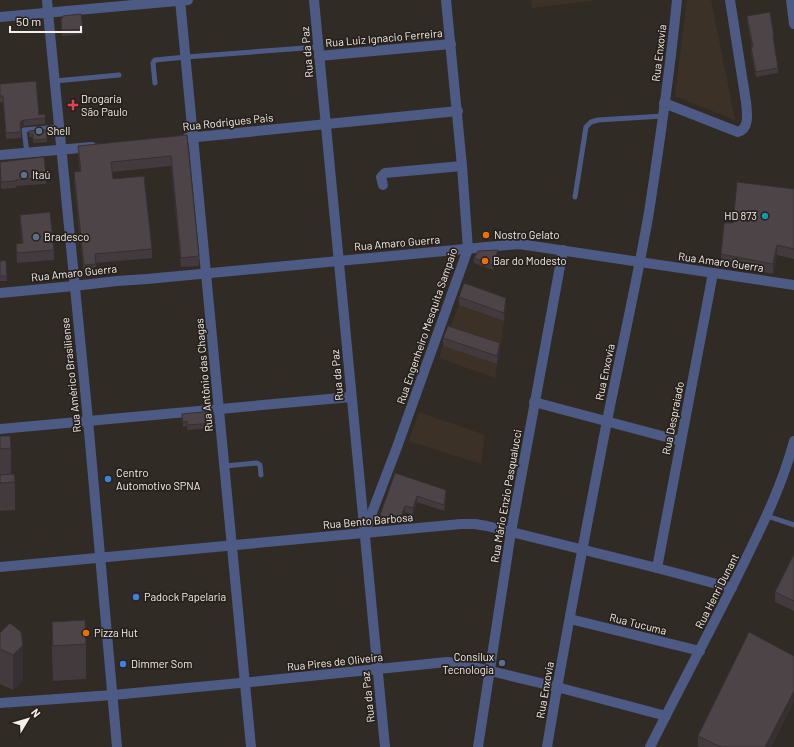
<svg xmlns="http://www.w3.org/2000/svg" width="794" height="747" viewBox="0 0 794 747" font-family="Barlow,sans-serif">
	<rect width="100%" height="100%" fill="#312b26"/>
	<!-- built -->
	<g fill="#3c3127">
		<path d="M531 0H598L532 8Z"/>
		<path d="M687 0H711L735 120 675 96Z"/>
		<path d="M459 305 504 321 500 351 448 333Z"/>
		<path d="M443 346 497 364 495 378 439 358Z"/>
		<path d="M419 412 485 435 481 464 409 441Z"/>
	</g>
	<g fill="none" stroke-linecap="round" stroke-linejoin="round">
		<!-- service -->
		<g stroke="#4d5a83" stroke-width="5">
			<path d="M55 81 119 75"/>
			<path d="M155 83 153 63 155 60 186 57 318 47"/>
			<path d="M27 153 24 130 59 127"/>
			<path d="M575 197 586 127 591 122 598 120 663 116"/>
			<path d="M225 466 257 463 260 465 261 475"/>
			<path d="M767 516 794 525"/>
		</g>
		<!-- minor -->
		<g stroke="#4d5a83" stroke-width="10">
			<path d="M47 0 49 23 88 420 117 747"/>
			<path d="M180 0 251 747"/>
			<path d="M314 0 385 747"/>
			<path d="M791 0 794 24"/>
			<path d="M0 17 188 0"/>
			<path d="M319 56 451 44"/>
			<path d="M664 103 738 132C750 129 747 112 746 102L730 0"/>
			<path d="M187 138 458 111"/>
			<path d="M0 155 92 147"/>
			<path d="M383 185 381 177 385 173 462 166"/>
			<path d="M0 293 74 286 117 281 147 279 519 244 794 285"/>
			<path d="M534 402 681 441"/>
			<path d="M0 429 351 397"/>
			<path d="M365 531 397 447 468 249 462 166 446 0"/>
			<path d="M0 567 461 524H475L487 526 657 568 732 588"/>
			<path d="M657 568 713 273"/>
			<path d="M570 619 700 651"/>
			<path d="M0 703 113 695 261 681 447 662 457 663 557 687 666 716"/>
			<path d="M478 747 511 532 563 250"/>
			<path d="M547 747C565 638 586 529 607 421 621 351 637 282 649 212 660 141 670 71 677 0"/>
			<path d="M650 747C678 691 708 635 736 579 758 534 781 490 794 441"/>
		</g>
	</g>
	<!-- wall -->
	<g fill="#423a3d">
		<path d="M747 16 774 37V42L778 68V73L756 77 751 52V47H752L747 21Z"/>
		<path d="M61 20 83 29V34L62 36Z"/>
		<path d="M0 84 39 115 45 118V124L24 126 21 127V138L6 139 3 102H0Z"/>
		<path d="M46 130 47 142 33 143V137H29V131Z"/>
		<path d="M187 135 199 256V266L181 267 171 166 112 172 113 179 152 249V258L96 263V273L84 275 74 182V172L80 171 78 156V146Z"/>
		<path d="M0 162 46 177V184L16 186V188L1 189 0 172Z"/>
		<path d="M794 189V259L777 255 773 274 721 264V254L733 223Z"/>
		<path d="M20 215 54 250V260L17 263 16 244 22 243 20 225Z"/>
		<path d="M498 255 493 270 474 263V258Z"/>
		<path d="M0 261 7 276V281H0Z"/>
		<path d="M459 297 506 306 504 321 459 305Z"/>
		<path d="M443 338 500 351 497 364 443 346Z"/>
		<path d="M182 414 214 423V428L187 430V426L183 427Z"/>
		<path d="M0 436 11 448V474L15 482V510L0 511Z"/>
		<path d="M395 473 446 497 444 511 417 502 413 515 405 512 401 523 383 524 380 521V515Z"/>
		<path d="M794 554V611L775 602V592Z"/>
		<path d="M52 622 86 644V679L53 681 52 657Z"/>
		<path d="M10 623 23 680 13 690 0 684V633Z"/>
		<path d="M794 656V701L771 747H701L698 746V736Z"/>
	</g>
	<!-- shaded-wall -->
	<g fill="#363032">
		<path d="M24 120V126L21 127 20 130V124L21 121Z"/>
		<path d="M777 245V255L773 274V264Z"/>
		<path d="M498 250V255L493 270V265Z"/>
		<path d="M506 298V306L504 321V313Z"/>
		<path d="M500 343V351L497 364V356Z"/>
		<path d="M417 496V502L413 515V508Z"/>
		<path d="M405 506V512L401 523V517Z"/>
		<path d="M23 645V680L13 690V655Z"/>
		<path d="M794 691V701L771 747H765Z"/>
	</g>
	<!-- building -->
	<g fill="#4d4447" stroke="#363032">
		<path d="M770 12 774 37H773L778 68 756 72 751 47H753L747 16Z"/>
		<path d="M81 14 83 29 62 30 61 20 63 16Z"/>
		<path d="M36 81 39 115 45 114V118L24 120 21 121 20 124 21 132 6 133 3 96H0V84Z"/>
		<path d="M46 130 47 139 33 140V134H29V131Z"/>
		<path d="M187 135 199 256 181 258 171 156 111 162 113 179 144 176 152 249 95 254 96 264 84 265 74 172 81 171 78 146Z"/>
		<path d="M44 157 46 177 16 180V181L1 182 0 162Z"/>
		<path d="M737 182 794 189V249L777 245 773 264 721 254 724 223H733Z"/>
		<path d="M50 212 54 250 17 253 16 244 23 243 20 215Z"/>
		<path d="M498 250 493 265 474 258 478 251Z"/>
		<path d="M6 260 7 276H0V261Z"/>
		<path d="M464 283 506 298 504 313 459 297Z"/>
		<path d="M448 326 500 343 497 356 443 338Z"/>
		<path d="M213 411 214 423 187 425V421L183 422 182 414Z"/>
		<path d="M0 436H10L11 448 0 449Z"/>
		<path d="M395 473 446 490 444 505 417 496 413 508 405 506 401 517 383 518 380 515Z"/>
		<path d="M14 474 15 482 0 483V475Z"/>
		<path d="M794 554V601L775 592Z"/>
		<path d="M85 620 86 644 53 646 52 622Z"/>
		<path d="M10 623 21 632 23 645 13 655 0 649V633Z"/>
		<path d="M749 632 794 656V691L765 747H721L698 736Z"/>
	</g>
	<!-- markers -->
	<path fill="#e0444e" stroke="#27211c" stroke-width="1.5" d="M71 99h4v4h4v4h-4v4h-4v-4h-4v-4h4z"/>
	<g fill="#5c6f8a" stroke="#27211c" stroke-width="1.5">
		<circle cx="39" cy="131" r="4"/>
		<circle cx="24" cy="175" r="4"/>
		<circle cx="36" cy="237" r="4"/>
		<circle cx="502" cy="663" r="4"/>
	</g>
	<circle fill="#0f9aa8" stroke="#27211c" stroke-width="1.5" cx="765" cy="216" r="4"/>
	<g fill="#e8710a" stroke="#27211c" stroke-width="1.5">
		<circle cx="486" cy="235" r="4"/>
		<circle cx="485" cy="261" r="4"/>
		<circle cx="86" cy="633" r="4"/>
	</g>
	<g fill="#3f7fe0" stroke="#27211c" stroke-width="1.5">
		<circle cx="108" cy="479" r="4"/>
		<circle cx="136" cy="597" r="4"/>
		<circle cx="123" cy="664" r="4"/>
	</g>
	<g text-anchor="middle" stroke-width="3.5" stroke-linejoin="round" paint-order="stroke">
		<!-- street labels -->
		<g font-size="11" fill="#f4efec" stroke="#27211c">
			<text transform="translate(384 38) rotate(-5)" y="4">Rua Luiz Ignacio Ferreira</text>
			<text transform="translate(307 52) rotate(-95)" y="4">Rua da Paz</text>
			<text transform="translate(659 53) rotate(-83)" y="4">Rua Enxovia</text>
			<text transform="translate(228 122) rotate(-6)" y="4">Rua Rodrigues Pais</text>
			<text transform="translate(397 243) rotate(-5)" y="4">Rua Amaro Guerra</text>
			<text transform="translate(721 262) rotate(8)" y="4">Rua Amaro Guerra</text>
			<text transform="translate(74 273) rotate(-6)" y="4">Rua Amaro Guerra</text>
			<text transform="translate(427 326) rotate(-71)" y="4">Rua Engenheiro Mesquita Sampaio</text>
			<text transform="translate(605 372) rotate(-78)" y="4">Rua Enxovia</text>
			<text transform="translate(71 375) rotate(-96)" y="4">Rua Américo Brasiliense</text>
			<text transform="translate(204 375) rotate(-95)" y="4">Rua Antônio das Chagas</text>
			<text transform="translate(337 375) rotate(-95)" y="4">Rua da Paz</text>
			<text transform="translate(673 418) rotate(-79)" y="4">Rua Despraiado</text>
			<text transform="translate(506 496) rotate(-80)" y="4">Rua Mário Enzio Pasqualucci</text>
			<text transform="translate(368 521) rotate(-5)" y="4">Rua Bento Barbosa</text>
			<text transform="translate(717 591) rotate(-63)" y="4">Rua Henri Dunant</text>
			<text transform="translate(638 624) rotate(14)" y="4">Rua Tucuma</text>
			<text transform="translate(335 662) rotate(-6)" y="4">Rua Pires de Oliveira</text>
			<text transform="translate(545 690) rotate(-80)" y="4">Rua Enxovia</text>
			<text transform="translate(368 697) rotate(-96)" y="4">Rua da Paz</text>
		</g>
		<!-- poi labels -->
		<g font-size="11" fill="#f4efec" stroke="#27211c" text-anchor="start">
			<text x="81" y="103">Drogaria<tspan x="81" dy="13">São Paulo</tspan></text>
			<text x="47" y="135">Shell</text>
			<text x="32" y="179">Itaú</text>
			<text x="757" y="220" text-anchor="end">HD 873</text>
			<text x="494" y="239">Nostro Gelato</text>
			<text x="44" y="241">Bradesco</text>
			<text x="493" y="265">Bar do Modesto</text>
			<text x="116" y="477">Centro<tspan x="116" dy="13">Automotivo SPNA</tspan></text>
			<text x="144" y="601">Padock Papelaria</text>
			<text x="94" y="637">Pizza Hut</text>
			<text x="494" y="661" text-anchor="end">Consilux<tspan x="494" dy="13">Tecnologia</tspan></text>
			<text x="131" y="668">Dimmer Som</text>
		</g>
	</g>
	<!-- north arrow -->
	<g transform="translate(28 719) rotate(52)" stroke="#27211c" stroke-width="3" paint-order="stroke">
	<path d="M0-3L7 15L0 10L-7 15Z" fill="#f4efec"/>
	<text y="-6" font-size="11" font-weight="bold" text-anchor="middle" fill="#f4efec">N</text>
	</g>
	<!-- scale -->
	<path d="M10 26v6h71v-6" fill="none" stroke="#f4efec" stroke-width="2"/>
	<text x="16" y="26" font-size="12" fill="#f4efec" stroke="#27211c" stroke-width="3" paint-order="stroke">50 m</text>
</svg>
